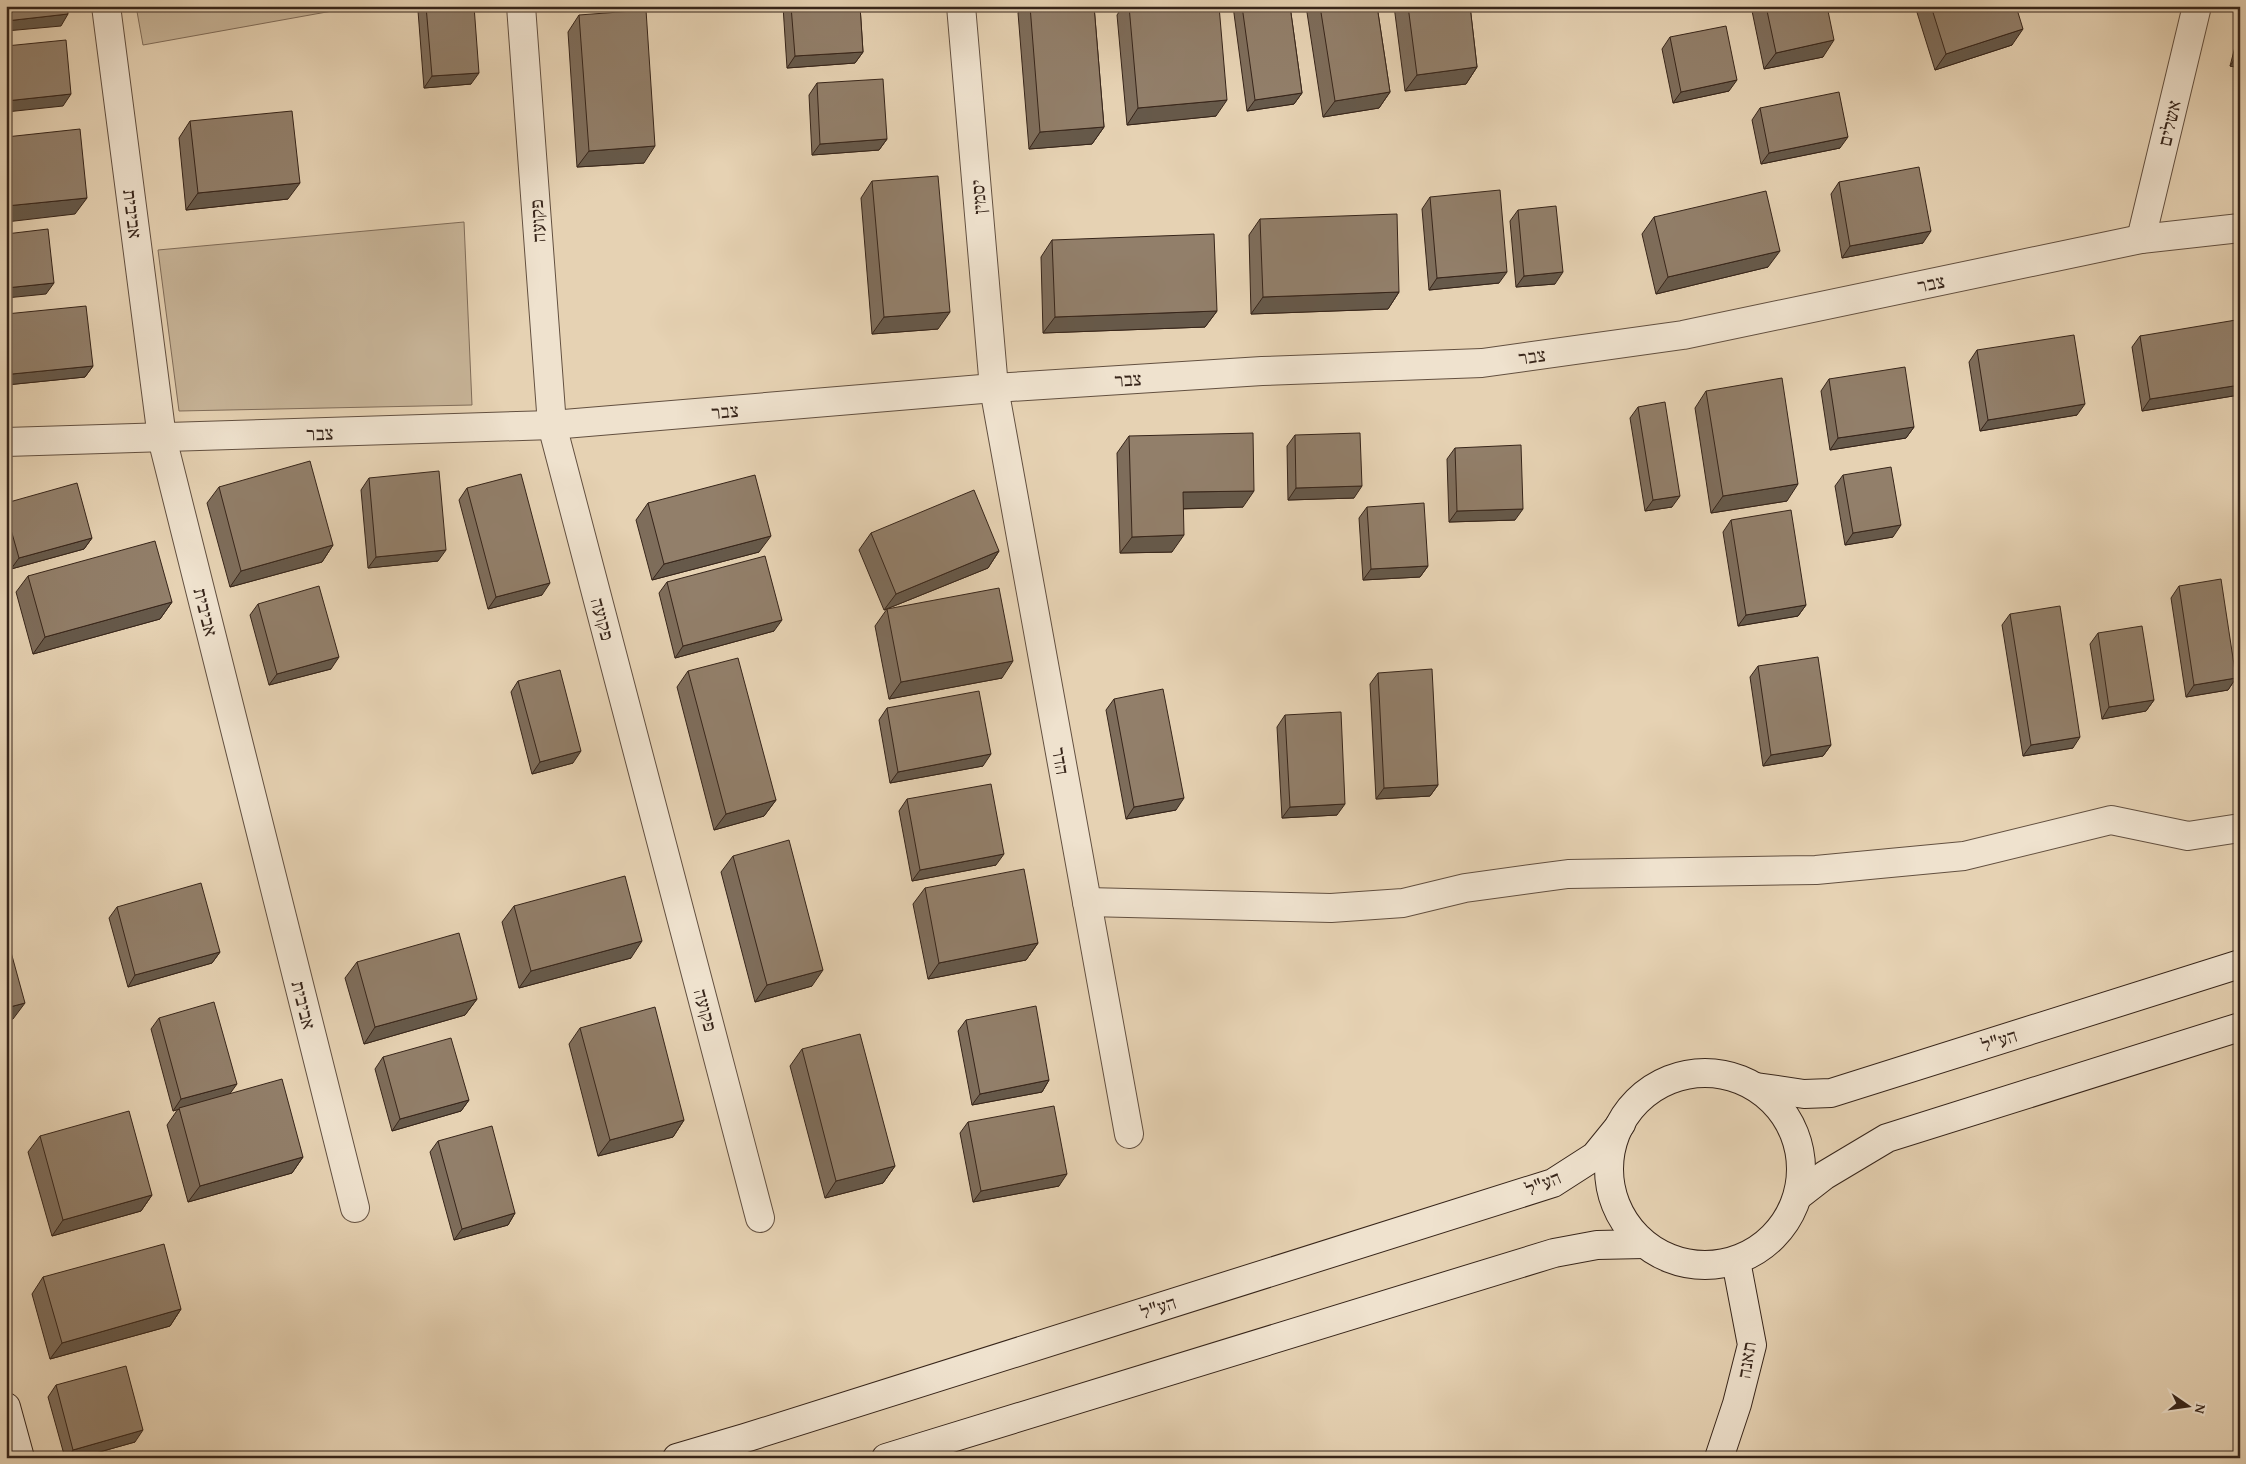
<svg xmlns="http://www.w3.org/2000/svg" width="2246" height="1464" viewBox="0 0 2246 1464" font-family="'Gentium Book Plus','Frank Ruhl Libre',serif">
	<rect width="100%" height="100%" fill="#e6d2b3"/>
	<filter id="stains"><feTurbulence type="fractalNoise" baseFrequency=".004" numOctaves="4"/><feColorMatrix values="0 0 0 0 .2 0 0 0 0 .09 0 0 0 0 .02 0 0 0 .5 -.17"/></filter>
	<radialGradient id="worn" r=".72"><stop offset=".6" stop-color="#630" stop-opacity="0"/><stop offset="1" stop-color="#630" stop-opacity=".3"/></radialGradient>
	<!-- green -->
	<g fill="#c8b599" stroke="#806d5a">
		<path d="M136 6H360L143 45Z"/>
		<path d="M464 222 472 405 179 411 158 250Z"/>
	</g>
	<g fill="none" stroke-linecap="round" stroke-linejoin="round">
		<defs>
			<g id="street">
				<path d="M106 6 162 438 355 1208"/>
				<path d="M521 6 552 425 760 1218"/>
				<path d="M961 6 994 388 1129 1134"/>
				<path d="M2141 239 2197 6"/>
				<path d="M6 442 552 425 994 388 1262 371 1482 363 1683 335 2141 239 2240 228"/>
				<path d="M1087 902 1331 908 1403 903 1465 888 1568 874 1816 870 1964 856 2111 820 2188 836 2240 828"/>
			</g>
			<g id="secondary">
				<circle cx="1705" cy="1169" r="96"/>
				<path d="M1756 1087 1804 1094 1831 1093 2240 964"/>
				<path d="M1798 1196 1825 1175 1887 1138 2240 1027"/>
				<path d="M6 1407 20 1458"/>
				<path d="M677 1458 745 1438 1553 1183 1595 1156 1621 1124"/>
				<path d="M886 1458 1554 1253 1597 1245 1644 1244"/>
				<path d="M1719 1458 1737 1404 1752 1345 1736 1261"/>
			</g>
		</defs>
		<!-- street casing -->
		<use href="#street" stroke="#635040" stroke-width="30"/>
		<!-- secondary casing -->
		<use href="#secondary" stroke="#37251a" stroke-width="30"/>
		<!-- street -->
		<use href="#street" stroke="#efe2ce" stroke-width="28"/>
		<!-- secondary -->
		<use href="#secondary" stroke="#efe2ce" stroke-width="28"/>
	</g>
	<!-- wall -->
	<g fill="#7e6d5b" stroke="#37251a">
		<path d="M421 6H474L471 84 424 88 418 11Z"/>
		<path d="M783 6H860L863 52 855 63 787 68Z"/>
		<path d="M1022 6H1094L1104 127 1092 144 1029 149 1018 13Z"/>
		<path d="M1123 6H1219L1216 116 1127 125 1117 15Z"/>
		<path d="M1233 6H1290L1302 93 1294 104 1247 111Z"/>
		<path d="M1306 6H1377L1390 92 1379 108 1323 117Z"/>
		<path d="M1394 6H1470L1477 67 1466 84 1405 91Z"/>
		<path d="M1751 6H1827L1823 57 1764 69Z"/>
		<path d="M1915 6H2016L2012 45 1935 70Z"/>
		<path d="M579 15 644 163 577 167 568 32Z"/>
		<path d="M2240 28V68L2230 66Z"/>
		<path d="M1670 37 1729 91 1673 103 1662 49Z"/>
		<path d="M817 83 887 139 879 150 812 155 809 95Z"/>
		<path d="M1760 108 1840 148 1761 164 1752 120Z"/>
		<path d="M190 121 288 199 186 210 179 138Z"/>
		<path d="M872 181 938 329 872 334 861 198Z"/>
		<path d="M1839 182 1923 243 1842 258 1831 194Z"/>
		<path d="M1430 197 1499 283 1429 290 1422 209Z"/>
		<path d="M1518 210 1555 284 1516 287 1510 221Z"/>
		<path d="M1654 217 1768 267 1656 294 1642 234Z"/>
		<path d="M1260 219 1399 292 1388 309 1251 314 1249 235Z"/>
		<path d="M1052 240 1217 311 1205 327 1043 333 1041 257Z"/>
		<path d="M6 314 93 366 85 377 6 385Z"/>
		<path d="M2140 336 2240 341V393L2239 395 2142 411 2132 347Z"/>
		<path d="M1977 350 2077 415 1980 431 1969 362Z"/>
		<path d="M1829 379 1914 427 1906 438 1830 450 1821 391Z"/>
		<path d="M1706 391 1787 501 1711 513 1695 408Z"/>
		<path d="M1638 407 1672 507 1645 511 1630 418Z"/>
		<path d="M1295 435 1354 498 1288 500 1287 446Z"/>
		<path d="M1129 436 1243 507 1183 509 1172 552 1120 553 1117 453Z"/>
		<path d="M1455 448 1515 520 1449 522 1447 459Z"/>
		<path d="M1843 475 1893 537 1845 545 1835 486Z"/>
		<path d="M369 478 438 561 368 568 361 490Z"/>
		<path d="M219 487 333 545 322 562 230 587 207 503Z"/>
		<path d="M467 488 542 595 488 609 459 500Z"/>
		<path d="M6 503 92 538 84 549 11 569 6 553Z"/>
		<path d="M648 503 759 552 652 580 636 520Z"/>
		<path d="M1367 507 1428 566 1420 577 1363 580 1359 518Z"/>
		<path d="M1731 520 1806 605 1798 616 1738 626 1723 532Z"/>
		<path d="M871 533 999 551 988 568 884 610 859 550Z"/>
		<path d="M28 576 172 602 160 619 33 654 16 592Z"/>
		<path d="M667 582 774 631 675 658 659 593Z"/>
		<path d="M2179 586 2236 678 2228 690 2186 697 2171 598Z"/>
		<path d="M258 604 331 669 269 685 250 615Z"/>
		<path d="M887 609 1002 678 889 699 875 626Z"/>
		<path d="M2010 614 2073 748 2023 756 2002 625Z"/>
		<path d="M2098 633 2154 700 2146 711 2102 719 2090 644Z"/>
		<path d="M1758 666 1831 745 1823 756 1763 766 1750 677Z"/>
		<path d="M688 671 776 800 764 816 714 830 677 687Z"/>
		<path d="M1378 673 1438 785 1430 796 1376 799 1370 684Z"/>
		<path d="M518 681 573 763 532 774 511 692Z"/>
		<path d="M1114 699 1176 810 1126 819 1106 710Z"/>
		<path d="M887 708 983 766 890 783 879 720Z"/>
		<path d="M1285 715 1337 815 1282 818 1277 727Z"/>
		<path d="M907 799 996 865 912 881 899 811Z"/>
		<path d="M733 856 812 986 755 1002 721 872Z"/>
		<path d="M925 888 1038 943 1026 960 928 979 913 904Z"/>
		<path d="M514 906 631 958 519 988 502 922Z"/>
		<path d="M117 907 220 952 212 963 128 987 109 918Z"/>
		<path d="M357 962 477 999 465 1015 364 1044 345 978Z"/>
		<path d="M159 1018 230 1094 303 1157 292 1173 188 1202 167 1125 178 1109 173 1111 151 1029Z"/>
		<path d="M966 1020 1049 1080 1042 1092 972 1105 958 1031Z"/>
		<path d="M580 1028 684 1120 673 1137 598 1156 569 1044Z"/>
		<path d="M802 1049 895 1166 883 1183 825 1198 790 1066Z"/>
		<path d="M383 1057 469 1100 461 1111 392 1131 375 1069Z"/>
		<path d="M968 1122 1059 1186 973 1202 960 1133Z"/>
		<path d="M40 1136 152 1195 141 1211 52 1236 28 1152Z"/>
		<path d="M438 1141 515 1213 508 1225 454 1240 430 1152Z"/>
		<path d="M43 1277 181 1309 170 1326 50 1359 32 1294Z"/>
		<path d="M56 1385 135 1442 78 1458H65L48 1397Z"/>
	</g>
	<!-- shaded-wall -->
	<g fill="#66594a" stroke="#37251a">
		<path d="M68 14 61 26 6 31V21Z"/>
		<path d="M2023 29 2012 45 1935 70 1946 54Z"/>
		<path d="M1834 40 1823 57 1764 69 1776 53Z"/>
		<path d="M863 52 855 63 787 68 795 56Z"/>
		<path d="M2238 54 2240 55V68L2230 66Z"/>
		<path d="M1477 67 1466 84 1405 91 1417 75Z"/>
		<path d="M479 73 471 84 424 88 432 76Z"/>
		<path d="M1737 80 1729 91 1673 103 1681 92Z"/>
		<path d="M1390 92 1379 108 1323 117 1335 101Z"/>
		<path d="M1302 93 1294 104 1247 111 1255 100Z"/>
		<path d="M71 94 63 106 6 112V101Z"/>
		<path d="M1227 100 1216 116 1127 125 1138 108Z"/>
		<path d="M1104 127 1092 144 1029 149 1040 132Z"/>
		<path d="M1848 137 1840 148 1761 164 1769 153Z"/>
		<path d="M887 139 879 150 812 155 820 144Z"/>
		<path d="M655 146 644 163 577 167 589 151Z"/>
		<path d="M300 183 288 199 186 210 198 193Z"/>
		<path d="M87 198 75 214 6 222V206Z"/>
		<path d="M1931 231 1923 243 1842 258 1850 246Z"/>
		<path d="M1780 251 1768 267 1656 294 1668 277Z"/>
		<path d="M1507 272 1499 283 1429 290 1437 278Z"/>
		<path d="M1563 272 1555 284 1516 287 1524 276Z"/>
		<path d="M54 283 46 294 6 298V288Z"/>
		<path d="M1399 292 1388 309 1251 314 1263 297Z"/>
		<path d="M1217 311 1205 327 1043 333 1055 317Z"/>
		<path d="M950 312 938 329 872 334 884 317Z"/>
		<path d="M93 366 85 377 6 385V383L12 374Z"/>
		<path d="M2240 385V393L2239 395 2142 411 2150 399Z"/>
		<path d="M2085 404 2077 415 1980 431 1988 420Z"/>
		<path d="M1914 427 1906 438 1830 450 1838 438Z"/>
		<path d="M1798 484 1787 501 1711 513 1723 496Z"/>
		<path d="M1362 486 1354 498 1288 500 1296 488Z"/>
		<path d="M1254 491 1243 507 1171 509 1183 492Z"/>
		<path d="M1680 496 1672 507 1645 511 1653 500Z"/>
		<path d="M1523 509 1515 520 1449 522 1457 511Z"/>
		<path d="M1901 525 1893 537 1845 545 1853 533Z"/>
		<path d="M1184 535 1172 552 1120 553 1132 537Z"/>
		<path d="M771 536 759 552 652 580 664 564Z"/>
		<path d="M92 538 84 549 11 569 19 558Z"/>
		<path d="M333 545 322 562 230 587 241 571Z"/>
		<path d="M446 550 438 561 368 568 376 557Z"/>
		<path d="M999 551 988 568 884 610 896 594Z"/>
		<path d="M1428 566 1420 577 1363 580 1371 569Z"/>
		<path d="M550 583 542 595 488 609 496 597Z"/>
		<path d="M172 602 160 619 33 654 45 637Z"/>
		<path d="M1806 605 1798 616 1738 626 1746 615Z"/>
		<path d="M782 620 774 631 675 658 683 646Z"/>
		<path d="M339 657 331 669 269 685 277 674Z"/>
		<path d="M1013 661 1002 678 889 699 901 682Z"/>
		<path d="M2236 678 2228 690 2186 697 2194 685Z"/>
		<path d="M2154 700 2146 711 2102 719 2109 707Z"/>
		<path d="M2080 737 2073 748 2023 756 2031 745Z"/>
		<path d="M1831 745 1823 756 1763 766 1771 755Z"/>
		<path d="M581 751 573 763 532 774 540 762Z"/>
		<path d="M991 754 983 766 890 783 898 772Z"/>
		<path d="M1438 785 1430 796 1376 799 1384 788Z"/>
		<path d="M1184 798 1176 810 1126 819 1134 807Z"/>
		<path d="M776 800 764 816 714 830 726 814Z"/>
		<path d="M1345 804 1337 815 1282 818 1290 807Z"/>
		<path d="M1004 854 996 865 912 881 920 870Z"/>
		<path d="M642 941 631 958 519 988 531 971Z"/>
		<path d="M1038 943 1026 960 928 979 939 963Z"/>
		<path d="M220 952 212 963 128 987 135 975Z"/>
		<path d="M823 970 812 986 755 1002 767 985Z"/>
		<path d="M477 999 465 1015 364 1044 375 1027Z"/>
		<path d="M25 1003 13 1019 6 1021V1008Z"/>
		<path d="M1049 1080 1042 1092 972 1105 980 1094Z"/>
		<path d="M237 1084 229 1095 173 1111 181 1099Z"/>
		<path d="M469 1100 461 1111 392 1131 400 1119Z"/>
		<path d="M684 1120 673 1137 598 1156 610 1140Z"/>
		<path d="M303 1157 292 1173 188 1202 200 1186Z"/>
		<path d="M895 1166 883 1183 825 1198 836 1181Z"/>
		<path d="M1067 1174 1059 1186 973 1202 981 1191Z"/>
		<path d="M152 1195 141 1211 52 1236 63 1220Z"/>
		<path d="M515 1213 508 1225 454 1240 462 1229Z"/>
		<path d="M181 1309 170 1326 50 1359 62 1343Z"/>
		<path d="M143 1430 135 1442 78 1458H68L73 1450Z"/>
	</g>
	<!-- building -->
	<g fill="#927f6a" stroke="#37251a">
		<path d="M6 6H68V14L6 21Z"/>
		<path d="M426 6H474L479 73 432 76Z"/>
		<path d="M791 6H860L863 52 795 56Z"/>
		<path d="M1030 6H1094L1104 127 1040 132Z"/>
		<path d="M1129 6H1219L1227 100 1138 108Z"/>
		<path d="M1242 6H1290L1302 93 1255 100Z"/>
		<path d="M1320 6H1377L1390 92 1335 101Z"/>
		<path d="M1408 6H1470L1477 67 1417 75Z"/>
		<path d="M1766 6H1827L1834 40 1776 53Z"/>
		<path d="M1931 6H2016L2023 29 1946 54Z"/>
		<path d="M646 10 655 146 589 151 579 15Z"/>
		<path d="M1726 26 1737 80 1681 92 1670 37Z"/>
		<path d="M66 40 71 94 6 101V46Z"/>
		<path d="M883 79 887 139 820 144 817 83Z"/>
		<path d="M1839 92 1848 137 1769 153 1760 108Z"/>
		<path d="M292 111 300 183 198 193 190 121Z"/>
		<path d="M80 129 87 198 6 206V137Z"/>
		<path d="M1919 167 1931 231 1850 246 1839 182Z"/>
		<path d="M938 176 950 312 884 317 872 181Z"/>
		<path d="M1500 190 1507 272 1437 278 1430 197Z"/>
		<path d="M1766 191 1780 251 1668 277 1654 217Z"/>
		<path d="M1556 206 1563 272 1524 276 1518 210Z"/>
		<path d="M1397 214 1399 292 1263 297 1260 219Z"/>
		<path d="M48 229 54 283 6 288V234Z"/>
		<path d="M1214 234 1217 311 1055 317 1052 240Z"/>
		<path d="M86 306 93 366 12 374 6 314Z"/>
		<path d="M2236 320 2240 341V385L2150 399 2140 336Z"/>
		<path d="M2074 335 2085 404 1988 420 1977 350Z"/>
		<path d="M1905 367 1914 427 1838 438 1829 379Z"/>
		<path d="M1782 378 1798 484 1723 496 1706 391Z"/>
		<path d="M1665 402 1680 496 1653 500 1638 407Z"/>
		<path d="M1253 433 1254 491 1183 492 1184 535 1132 537 1129 436Z"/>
		<path d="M1360 433 1362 486 1296 488 1295 435Z"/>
		<path d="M1521 445 1523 509 1457 511 1455 448Z"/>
		<path d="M310 461 333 545 241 571 219 487Z"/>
		<path d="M1891 467 1901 525 1853 533 1843 475Z"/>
		<path d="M439 471 446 550 376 557 369 478Z"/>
		<path d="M521 474 550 583 496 597 467 488Z"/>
		<path d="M755 475 771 536 664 564 648 503Z"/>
		<path d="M77 483 92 538 19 558 6 512V503Z"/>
		<path d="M974 490 999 551 896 594 871 533Z"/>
		<path d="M1424 503 1428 566 1371 569 1367 507Z"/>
		<path d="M1791 510 1806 605 1746 615 1731 520Z"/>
		<path d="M155 541 172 602 45 637 28 576Z"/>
		<path d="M765 556 782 620 683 646 667 582Z"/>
		<path d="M2221 579 2236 678 2194 685 2179 586Z"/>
		<path d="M319 586 339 657 277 674 258 604Z"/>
		<path d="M999 588 1013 661 901 682 887 609Z"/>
		<path d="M2060 606 2080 737 2031 745 2010 614Z"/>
		<path d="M2142 626 2154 700 2109 707 2098 633Z"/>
		<path d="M1818 657 1831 745 1771 755 1758 666Z"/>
		<path d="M738 658 776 800 726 814 688 671Z"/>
		<path d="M1432 669 1438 785 1384 788 1378 673Z"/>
		<path d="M560 670 581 751 540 762 518 681Z"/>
		<path d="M1163 689 1184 798 1134 807 1114 699Z"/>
		<path d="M979 691 991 754 898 772 887 708Z"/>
		<path d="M1341 712 1345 804 1290 807 1285 715Z"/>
		<path d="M991 784 1004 854 920 870 907 799Z"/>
		<path d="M789 840 823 970 767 985 733 856Z"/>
		<path d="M1024 869 1038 943 939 963 925 888Z"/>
		<path d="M625 876 642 941 531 971 514 906Z"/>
		<path d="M201 883 220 952 135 975 117 907Z"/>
		<path d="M459 933 477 999 375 1027 357 962Z"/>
		<path d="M6 934 25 1003 6 1008Z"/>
		<path d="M214 1002 237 1084 181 1099 159 1018Z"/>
		<path d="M1036 1006 1049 1080 980 1094 966 1020Z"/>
		<path d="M655 1007 684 1120 610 1140 580 1028Z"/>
		<path d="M860 1034 895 1166 836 1181 802 1049Z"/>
		<path d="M451 1038 469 1100 400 1119 383 1057Z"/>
		<path d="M282 1079 303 1157 200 1186 179 1108Z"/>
		<path d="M1054 1106 1067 1174 981 1191 968 1122Z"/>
		<path d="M129 1111 152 1195 63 1220 40 1136Z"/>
		<path d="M492 1126 515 1213 462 1229 438 1141Z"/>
		<path d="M164 1244 181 1309 62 1343 43 1277Z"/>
		<path d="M126 1366 143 1430 73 1450 56 1385Z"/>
	</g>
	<g text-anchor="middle" stroke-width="4" stroke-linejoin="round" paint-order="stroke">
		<!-- street labels -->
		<g font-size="19" fill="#37251a" stroke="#efe2ce">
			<text transform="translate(2169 123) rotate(-77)" y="7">אשלים</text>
			<text transform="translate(978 197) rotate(-95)" y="7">יסמין</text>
			<text transform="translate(133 214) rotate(83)" y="7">אביבית</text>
			<text transform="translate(537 221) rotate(-94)" y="7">פקועה</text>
			<text transform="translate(1931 283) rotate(-12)" y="7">צבר</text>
			<text transform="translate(1532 356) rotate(-8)" y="7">צבר</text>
			<text transform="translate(1128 379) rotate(-4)" y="7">צבר</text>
			<text transform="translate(725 411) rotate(-5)" y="7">צבר</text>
			<text transform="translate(320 433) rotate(-2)" y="7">צבר</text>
			<text transform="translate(206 612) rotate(76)" y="7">אביבית</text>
			<text transform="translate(603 619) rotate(75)" y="7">פקועה</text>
			<text transform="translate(1061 761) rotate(80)" y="7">הדר</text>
			<text transform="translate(304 1005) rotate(76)" y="7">אביבית</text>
			<text transform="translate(706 1010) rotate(75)" y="7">פקועה</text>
			<text transform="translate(1999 1040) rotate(-18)" y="7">הע"ל</text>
			<text transform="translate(1543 1183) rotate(-23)" y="7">הע"ל</text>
			<text transform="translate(1158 1307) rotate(-18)" y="7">הע"ל</text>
			<text transform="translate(1746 1360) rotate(-81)" y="7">תאנה</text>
		</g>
	</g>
	<!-- margin -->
	<rect width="2246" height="1464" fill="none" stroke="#e6d2b3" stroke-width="25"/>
	<rect x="8" y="8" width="2231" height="1449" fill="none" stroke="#37251a" stroke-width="2.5"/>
	<rect x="12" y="12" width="2221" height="1439" fill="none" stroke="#37251a"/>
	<!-- north arrow -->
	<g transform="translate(2188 1406) rotate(103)" stroke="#efe2ce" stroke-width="4" paint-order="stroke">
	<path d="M0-4L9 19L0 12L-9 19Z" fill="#37251a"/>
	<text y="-8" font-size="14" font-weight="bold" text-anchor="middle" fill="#37251a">N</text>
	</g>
	<rect width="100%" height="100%" filter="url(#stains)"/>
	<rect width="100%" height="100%" fill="url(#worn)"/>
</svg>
